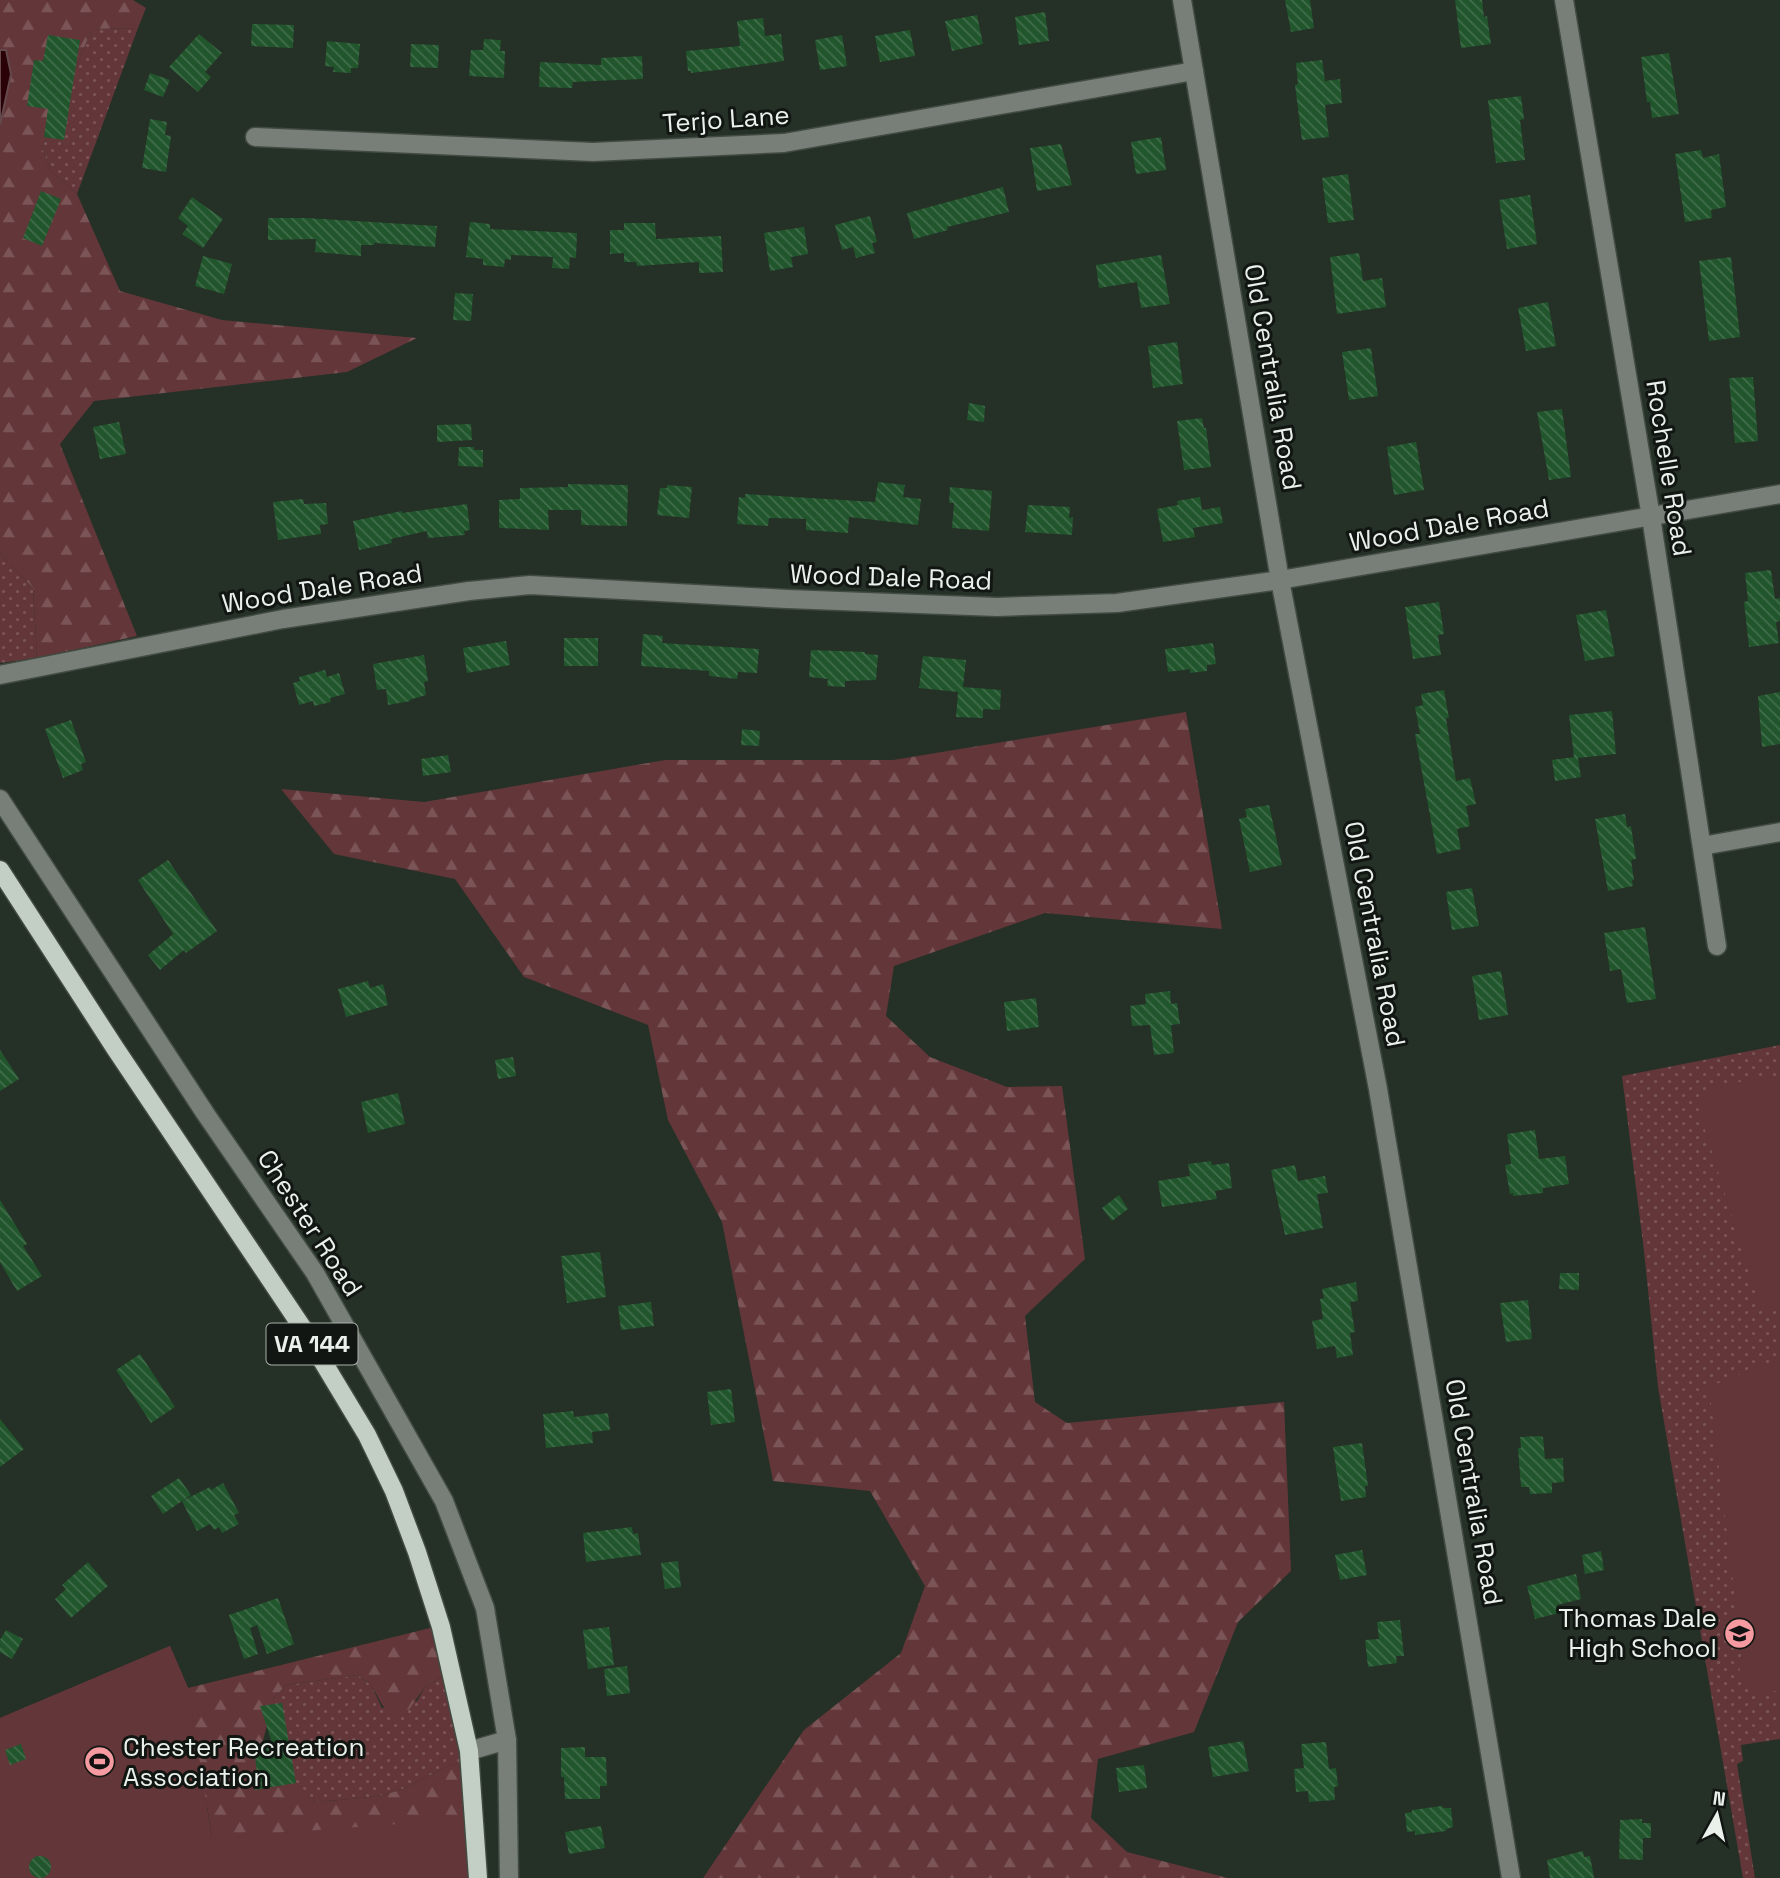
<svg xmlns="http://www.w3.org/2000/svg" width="1780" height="1878" viewBox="0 0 1780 1878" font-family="'Space Grotesk',sans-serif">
	<defs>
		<pattern id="grass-dots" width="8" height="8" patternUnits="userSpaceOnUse" patternTransform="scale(1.75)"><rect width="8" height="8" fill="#633639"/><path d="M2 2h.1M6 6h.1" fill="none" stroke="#7a5456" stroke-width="1.8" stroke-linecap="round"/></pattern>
		<pattern id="forest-firs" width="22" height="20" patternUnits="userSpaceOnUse" patternTransform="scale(1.75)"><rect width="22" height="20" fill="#633639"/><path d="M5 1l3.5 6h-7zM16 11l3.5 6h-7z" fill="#7a5456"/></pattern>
		<pattern id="building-back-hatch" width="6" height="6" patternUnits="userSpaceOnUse" patternTransform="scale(1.75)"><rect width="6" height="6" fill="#21552c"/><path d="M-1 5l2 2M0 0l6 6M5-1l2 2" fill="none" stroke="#416e4b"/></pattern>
	</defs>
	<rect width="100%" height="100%" fill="#253026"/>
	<!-- grass -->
	<g fill="url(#grass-dots)">
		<path d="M138 28 77 194 51 171 42 148 92 29Z"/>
		<path d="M0 553 33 588 37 658 0 663Z"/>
		<path d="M1780 1045V1739L1741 1745 1743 1761 1737 1764 1755 1878H1743L1658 1387 1644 1251 1622 1076Z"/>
		<path d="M358 1675 371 1685 382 1708 417 1701 425 1687 444 1675 461 1763C450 1762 413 1786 397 1791 372 1799 342 1799 316 1802L296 1783 268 1714 274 1698 286 1685Z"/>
	</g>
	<!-- forest -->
	<g fill="url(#forest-firs)">
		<path d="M0 0H133L146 8 138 28 92 29 42 148 51 171 77 194 120 291 222 320 417 338 347 372 94 401 60 444 137 636 37 658 33 588 0 553Z"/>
		<path d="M1186 712 1222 929 1045 913 894 966 886 1016 930 1057 1007 1087 1062 1086 1085 1259 1025 1316 1035 1402 1067 1423 1284 1402 1291 1571 1238 1622 1194 1732 1098 1759 1091 1818 1127 1852 1228 1878H703L804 1730 901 1653 925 1586 870 1491 773 1481 722 1222 668 1120 648 1025 524 977 455 879 334 854 281 789 424 802 665 760H893Z"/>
		<path d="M434 1627 444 1675 425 1687 405 1715C383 1717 382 1702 372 1687 369 1682 363 1679 358 1675L286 1685 274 1698 261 1748 316 1802C342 1799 372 1799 397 1791 413 1786 450 1762 461 1763L466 1837 212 1838 207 1806 193 1791 0 1718 170 1646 188 1688Z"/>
	</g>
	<!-- garden -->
	<g fill="#633639">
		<path d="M1780 1076V1304L1761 1309 1697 1104 1707 1087Z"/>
		<path d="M1780 1358V1686L1776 1687V1691L1757 1693 1741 1682 1739 1664 1743 1663 1709 1387Z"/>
		<path d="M170 1646 188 1688 212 1838 466 1819 476 1878H0V1718Z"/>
	</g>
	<!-- water -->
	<path fill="#2b0108" stroke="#64494c" stroke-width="2" d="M0 50H6L11 74 0 125Z"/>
	<!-- building -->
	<g fill="url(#building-back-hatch)">
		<path d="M1285 0H1310L1314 28 1291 32Z"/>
		<path d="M1455 0H1482L1484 17 1487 16 1491 44 1461 48Z"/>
		<path d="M1045 12 1049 41 1019 45 1015 17Z"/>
		<path d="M977 15 983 44 952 51 945 21Z"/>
		<path d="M763 18 765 36 781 34 784 61 717 70 691 73V71H688L686 51 740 46 737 21Z"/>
		<path d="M252 24 294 25 293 48 251 46Z"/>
		<path d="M910 30 915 56 880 62 875 36Z"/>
		<path d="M199 34 222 53 205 72 211 77 198 92 169 67Z"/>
		<path d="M48 35 80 40 64 140 44 137 48 109 27 106 34 60 43 61Z"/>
		<path d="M842 35 847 66 820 70 815 40Z"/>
		<path d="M484 39 501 40 500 51H505L504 78 469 76 471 50H483Z"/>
		<path d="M327 41 360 44 358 68H351V73L333 72 334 67 325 66Z"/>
		<path d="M411 44 439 45 438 68 410 67Z"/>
		<path d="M1669 53 1679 114 1652 118 1650 102H1647L1641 57Z"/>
		<path d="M642 56 643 79 573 82 572 88 539 87 540 62 601 65V58Z"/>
		<path d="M1322 60 1325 81 1340 79 1342 103 1325 105 1329 137 1302 140 1295 85 1298 84 1296 63Z"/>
		<path d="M150 73 170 80 163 97 144 90Z"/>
		<path d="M1521 96 1524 119 1520 120 1525 160 1496 163 1488 100Z"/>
		<path d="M150 119 167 122 165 135 171 136 166 172 142 168Z"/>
		<path d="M1161 137 1166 170 1136 174 1131 142Z"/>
		<path d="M1061 144 1072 185 1037 191 1030 148Z"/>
		<path d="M1701 150 1703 158 1719 154 1726 207 1711 210 1712 218 1685 222 1675 154Z"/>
		<path d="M1348 174 1354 220 1328 223 1322 178Z"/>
		<path d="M1003 187 1009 212 947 227 948 230 914 239 907 213Z"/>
		<path d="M41 191 61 199 42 246 23 238Z"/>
		<path d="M1530 195 1537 244 1507 249 1499 200Z"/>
		<path d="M192 197 223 219 203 248 182 234 188 226 178 218Z"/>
		<path d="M870 216 877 242 872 243 875 253 856 258 853 247 842 250 835 225Z"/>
		<path d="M268 218H306L437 226 435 247 374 243V245H361V256L315 252 316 239 268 240Z"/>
		<path d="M470 222 490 224V229L577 233 576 258 570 257 569 269 552 268 553 257 511 255V260L505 259 504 267 483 265V259L466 257Z"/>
		<path d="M624 223H655L656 239 721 236 723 272 699 273V262L637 266 636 262H624V253L610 254V230H624Z"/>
		<path d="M804 227 808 254 791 257 793 267 770 271 764 233Z"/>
		<path d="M1359 253 1363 281 1382 278 1386 307 1337 314 1330 257Z"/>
		<path d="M1161 255 1170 304 1141 308 1137 282 1099 288 1096 265Z"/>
		<path d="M203 256 232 264 224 294 195 286Z"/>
		<path d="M1731 257 1740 337 1709 341 1699 261Z"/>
		<path d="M455 293 473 294 471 321 453 320Z"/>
		<path d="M1548 302 1556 346 1526 351 1518 308Z"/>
		<path d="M1177 342 1183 384 1153 388 1148 346Z"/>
		<path d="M1371 348 1378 396 1349 400 1342 352Z"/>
		<path d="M1753 377 1758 441 1735 443 1729 378Z"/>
		<path d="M969 403 985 406 984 422 967 420Z"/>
		<path d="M1562 409 1571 477 1549 480 1537 412Z"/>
		<path d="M1202 418 1204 428H1206L1211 467 1184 470 1177 421Z"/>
		<path d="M119 422 126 454 100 459 93 427Z"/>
		<path d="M471 424 472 440 437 442V425Z"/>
		<path d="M1416 442 1424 490 1394 495 1387 447Z"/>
		<path d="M459 447H474V450H483V467L458 466Z"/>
		<path d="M878 482 905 485 903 497 921 499 918 525 849 517 848 533 806 530V519L769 518 768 526 737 524 739 497 745 498V494L875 502Z"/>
		<path d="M568 484 628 485 627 526 581 525V510H548L549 530 499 528V500L520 499V488L568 487Z"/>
		<path d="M667 485 692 487 689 518 657 515 660 488H667Z"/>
		<path d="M950 487 992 491 989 531 952 528 954 503H949Z"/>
		<path d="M1200 497 1202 510 1220 507 1223 523 1193 528 1195 537 1163 542 1157 509 1178 505 1177 501Z"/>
		<path d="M303 499 304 504 326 503 328 524 320 525 321 534 278 540 273 502Z"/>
		<path d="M467 504 470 530 464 531 465 535 428 538 427 531 391 539 392 543 359 550 353 521 402 511V513Z"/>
		<path d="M1028 505 1070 507 1069 518 1073 517 1072 535 1025 532Z"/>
		<path d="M1771 570 1775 599 1780 598V621L1776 622 1779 643 1749 647 1744 602 1748 601 1745 573Z"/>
		<path d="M1439 602 1444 634 1438 635 1441 655 1413 659 1405 607Z"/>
		<path d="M1606 610 1615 656 1585 661 1576 615Z"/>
		<path d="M643 634 663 636 662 643 759 649 757 673 738 672 737 679 709 676V671L641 666Z"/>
		<rect x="564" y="638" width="34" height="28"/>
		<path d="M506 641 510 665 467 673 463 648Z"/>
		<path d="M1213 643 1216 664 1207 665V671L1190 673V669L1168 672 1165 649Z"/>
		<path d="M811 650 865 652V654L878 655 876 680 845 681V687L827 686 828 679 809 677Z"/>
		<path d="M424 655 428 681 424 682 426 695 409 700 411 701 388 705 386 689 377 690 373 664Z"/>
		<path d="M923 656 966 660 963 687 1001 690 1000 710 983 709V718L956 717 958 692 919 688Z"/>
		<path d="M325 670 327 677 339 673 345 694 330 698 331 702 314 706 313 701 299 705 293 683 300 681 299 677Z"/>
		<path d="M1444 690 1449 718H1446L1456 781 1470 778 1476 804 1466 806 1470 826 1457 829 1461 849 1437 854 1415 734H1420L1415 707 1423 705 1421 694Z"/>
		<path d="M1780 692V744L1762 747 1758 696Z"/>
		<path d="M1612 711 1616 754 1578 758 1581 777 1555 781 1552 760 1574 757 1569 715Z"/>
		<path d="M71 720 86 762 81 764 83 770 63 778 45 729Z"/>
		<path d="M742 729 760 731 759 746 741 745Z"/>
		<path d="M448 755 451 772 423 776 421 759Z"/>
		<path d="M1269 805 1282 865 1250 872 1239 819 1247 817 1245 809Z"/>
		<path d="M1625 814 1627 827 1631 826 1636 859 1631 860 1634 880H1632L1633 886 1608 891 1595 819Z"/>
		<path d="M168 860 217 931 186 953 184 950 160 970 148 955 173 934 138 880Z"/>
		<path d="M1472 888 1479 926 1452 930 1446 892Z"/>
		<path d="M1645 927 1656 999 1627 1003 1621 969 1610 971 1604 933Z"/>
		<path d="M1501 971 1508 1015 1479 1020 1472 976Z"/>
		<path d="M368 981 370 988 383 984 388 1005 346 1017 338 989Z"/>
		<path d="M1170 991 1171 1004 1177 1003 1180 1024 1171 1025 1174 1053 1154 1055 1150 1025 1132 1026 1130 1006 1146 1004 1145 994Z"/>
		<path d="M1036 998 1039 1027 1007 1031 1004 1002Z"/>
		<path d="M0 1050 19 1079 0 1091Z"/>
		<path d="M513 1057 516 1076 498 1079 495 1060Z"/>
		<path d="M398 1093 405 1124 368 1133 361 1102Z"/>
		<path d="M1535 1130 1539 1159 1565 1156 1569 1184 1543 1188V1193L1513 1196V1193L1510 1194 1505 1165 1511 1164 1507 1134Z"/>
		<path d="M1211 1161 1212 1165 1229 1163 1232 1188 1215 1191 1217 1199 1162 1207 1158 1181 1190 1176 1188 1164Z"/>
		<path d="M1295 1165 1298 1181 1325 1176 1328 1193 1317 1194 1323 1228 1285 1235 1271 1170Z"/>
		<path d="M1119 1195 1128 1209 1112 1221 1102 1208Z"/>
		<path d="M0 1200 27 1244 23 1246 42 1276 17 1291 0 1262Z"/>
		<path d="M600 1252 606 1297 567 1303 561 1256Z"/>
		<path d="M1560 1273H1579V1290L1559 1289Z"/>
		<path d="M1356 1282 1358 1301 1350 1302 1355 1332 1350 1333 1353 1355 1337 1358 1335 1346 1317 1349 1312 1321 1323 1319 1320 1299 1324 1298 1322 1289Z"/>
		<path d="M1528 1300 1532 1339 1506 1342 1500 1303Z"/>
		<path d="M651 1302 654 1326 621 1330 618 1306Z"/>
		<path d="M140 1354 175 1407 151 1423 116 1370Z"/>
		<path d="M731 1389 735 1422 711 1425 707 1392Z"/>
		<path d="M573 1411 574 1417 608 1413 610 1430 592 1432 593 1443 546 1448 543 1414Z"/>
		<path d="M0 1419 24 1449 0 1467Z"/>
		<path d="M1539 1436 1543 1437 1545 1459 1563 1458 1564 1482 1552 1483V1493L1530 1494 1529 1487H1521L1518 1448H1521L1520 1437Z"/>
		<path d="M1362 1443 1368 1486H1365L1366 1497 1341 1501 1333 1447Z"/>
		<path d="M179 1478 191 1495 163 1514 151 1496Z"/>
		<path d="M223 1483 239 1513 234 1515 239 1524 222 1533 219 1527 214 1530 210 1524 197 1531 182 1501 210 1487 211 1490Z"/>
		<path d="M632 1527 633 1534 638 1533 641 1555 586 1562 583 1533Z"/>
		<path d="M1362 1550 1367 1575 1340 1580 1335 1555Z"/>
		<path d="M1601 1551 1604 1570 1585 1574 1582 1555Z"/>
		<path d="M678 1561 681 1587 665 1589 661 1563Z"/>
		<path d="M88 1562 108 1586 71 1618 55 1599 66 1589 62 1585Z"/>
		<path d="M1576 1574 1581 1599 1557 1605 1559 1613 1535 1619 1527 1586Z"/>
		<path d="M278 1598 294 1644 267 1654 257 1625 250 1628 258 1654 244 1659 229 1615Z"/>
		<path d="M1400 1620 1404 1656H1396L1397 1663 1368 1667 1365 1640 1379 1639 1377 1622Z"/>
		<path d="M609 1627 614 1665 588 1669 583 1630Z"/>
		<path d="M6 1630 23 1639 12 1659 0 1652V1640Z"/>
		<path d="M627 1666 630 1693 607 1696 604 1669Z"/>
		<path d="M282 1703 296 1783 255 1790 252 1773 257 1772 254 1750 272 1743 260 1706Z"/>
		<path d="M1243 1741 1249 1771 1213 1777 1208 1747Z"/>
		<path d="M1326 1742 1329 1769 1336 1768 1338 1786 1334 1787 1335 1800 1309 1802 1308 1791 1296 1792 1294 1769 1304 1768 1301 1744Z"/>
		<path d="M21 1744 26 1759 10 1765 5 1750Z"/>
		<path d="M585 1747V1757H606L607 1786H600V1799H565L564 1777H561V1748Z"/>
		<path d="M1144 1765 1147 1788 1119 1792 1116 1768Z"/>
		<path d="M1442 1806 1443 1808H1451L1453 1827 1446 1829V1831L1415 1835V1831L1407 1832 1405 1813 1412 1812V1810Z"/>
		<path d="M1642 1819V1823H1651V1838H1643V1860L1619 1859 1620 1820Z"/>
		<path d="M601 1826 605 1848 569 1854 565 1832Z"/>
		<path d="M1583 1851 1584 1857 1590 1856 1594 1878H1550L1547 1860Z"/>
		<circle cx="40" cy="1867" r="11"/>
	</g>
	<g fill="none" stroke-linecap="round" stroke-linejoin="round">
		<defs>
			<g id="minor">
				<path d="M1182 0 1280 580 1378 1089 1511 1878"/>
				<path d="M1564 0 1651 517 1717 946"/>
				<path d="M255 137 593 152 784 143 1194 71"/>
				<path d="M0 675 283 619 469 591 530 585 787 599 997 607 1117 603 1280 580 1780 494"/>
				<path d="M0 799 205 1113 315 1273 444 1501 485 1608 507 1740 509 1878"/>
				<path d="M1702 846 1780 832"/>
				<path d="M469 1751 507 1740"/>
			</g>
			<path id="major" d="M0 870 115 1048 302 1327 367 1435 394 1491 417 1552 441 1627 469 1751 478 1878"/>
		</defs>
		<!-- minor casing -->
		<use href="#minor" stroke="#414b42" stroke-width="21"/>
		<!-- major casing -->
		<use href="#major" stroke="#414b42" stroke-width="21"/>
		<!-- minor -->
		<use href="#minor" stroke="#787e78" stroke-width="18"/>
		<!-- major -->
		<use href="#major" stroke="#c3cfc4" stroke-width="18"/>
	</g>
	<!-- icons -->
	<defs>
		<symbol id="school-disc" viewBox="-11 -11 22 22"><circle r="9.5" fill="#f49aa0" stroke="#111612"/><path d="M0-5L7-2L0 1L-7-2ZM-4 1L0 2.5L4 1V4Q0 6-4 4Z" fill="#111"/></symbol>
		<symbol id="stadium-disc" viewBox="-11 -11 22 22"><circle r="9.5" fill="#f49aa0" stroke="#111612"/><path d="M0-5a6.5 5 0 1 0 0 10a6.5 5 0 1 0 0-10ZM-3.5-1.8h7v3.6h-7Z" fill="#111"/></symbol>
	</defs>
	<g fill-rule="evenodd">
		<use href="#school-disc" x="1722" y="1616" width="35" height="35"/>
		<use href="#stadium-disc" x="82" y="1744" width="35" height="35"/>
	</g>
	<g text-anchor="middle" stroke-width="6" stroke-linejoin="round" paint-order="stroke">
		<!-- shield labels -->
		<rect fill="#111612" stroke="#a9afaa" stroke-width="2" x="266.5" y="1323.5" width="91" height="41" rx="5"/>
		<g font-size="24" font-weight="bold" fill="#eaf1eb">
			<text x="312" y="1352">VA 144</text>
		</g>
		<!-- street labels -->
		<g font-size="26" fill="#eaf1eb" stroke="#111612">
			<text transform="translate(726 119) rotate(-4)" y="9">Terjo Lane</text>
			<text transform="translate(1273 377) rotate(80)" y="9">Old Centralia Road</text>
			<text transform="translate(1669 468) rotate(81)" y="9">Rochelle Road</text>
			<text transform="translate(1449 525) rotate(-10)" y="9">Wood Dale Road</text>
			<text transform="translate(891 577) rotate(2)" y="9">Wood Dale Road</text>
			<text transform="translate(322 588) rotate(-9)" y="9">Wood Dale Road</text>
			<text transform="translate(1375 934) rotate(79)" y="9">Old Centralia Road</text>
			<text transform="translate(310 1223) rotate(57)" y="9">Chester Road</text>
			<text transform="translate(1474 1492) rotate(80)" y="9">Old Centralia Road</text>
		</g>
		<!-- poi labels -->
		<g font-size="26" fill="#eaf1eb" stroke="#111612" text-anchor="end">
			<text x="1717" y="1627">Thomas Dale<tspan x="1717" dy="30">High School</tspan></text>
			<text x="123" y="1756" text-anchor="start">Chester Recreation<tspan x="123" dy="30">Association</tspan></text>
		</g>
	</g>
	<!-- north arrow -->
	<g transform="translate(1717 1815) rotate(8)" stroke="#111612" stroke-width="5" paint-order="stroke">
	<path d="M0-5L12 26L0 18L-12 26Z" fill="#eaf1eb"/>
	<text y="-10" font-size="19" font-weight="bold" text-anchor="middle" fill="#eaf1eb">N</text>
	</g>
</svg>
